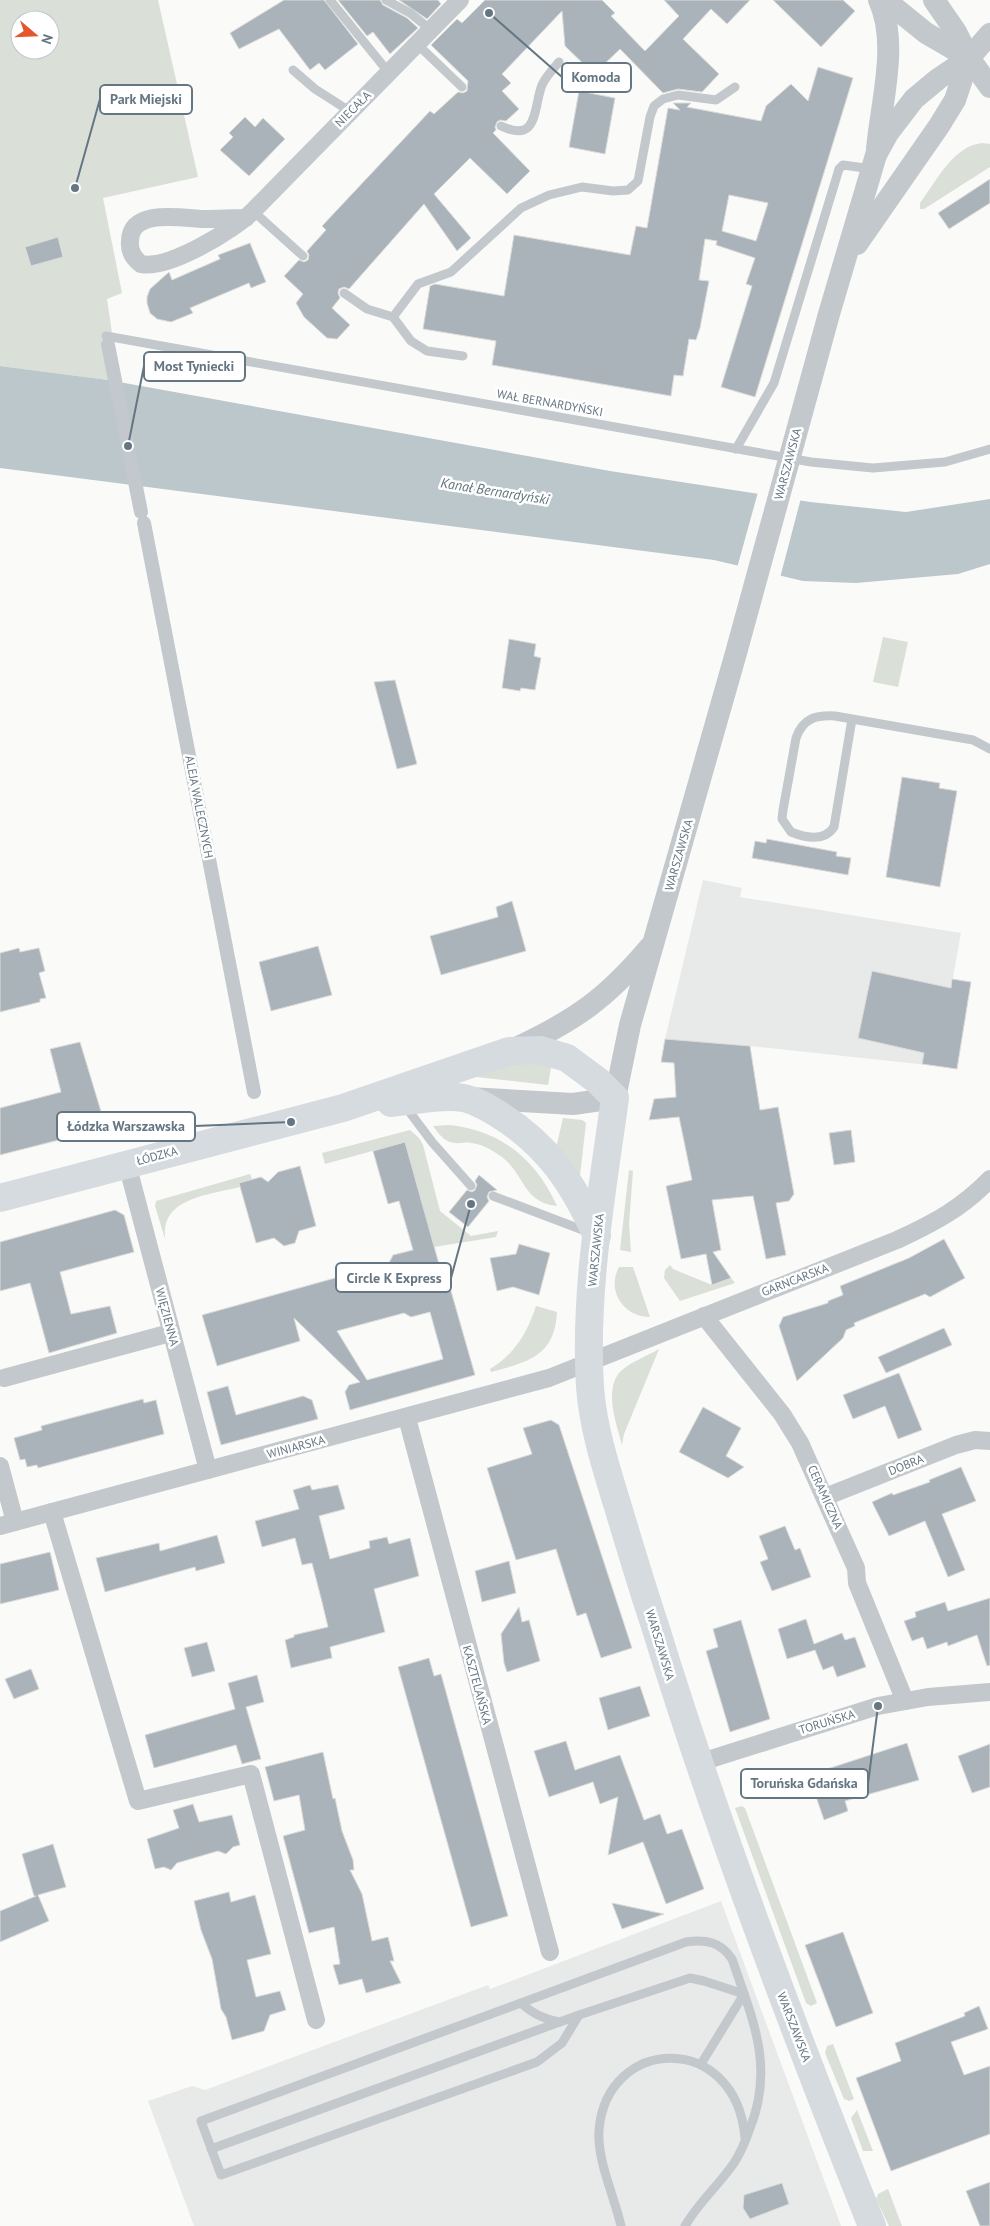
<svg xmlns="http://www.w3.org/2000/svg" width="990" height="2226" viewBox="0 0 990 2226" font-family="'PT Sans',sans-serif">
	<rect width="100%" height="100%" fill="#fafaf8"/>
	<!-- built -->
	<g fill="#e8e9e9">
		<path d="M703 880 742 888 740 897 961 933 937 1066 750 1046 665 1039Z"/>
		<path d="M721 1901 841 2226H194L148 2101 192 2086 205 2090 488 1985 490 1989Z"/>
	</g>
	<!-- green -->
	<g fill="#dadfd7" fill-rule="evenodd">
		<path d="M0 0H158L198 177 103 198 122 293 107 299 114 346 101 345 108 380 0 366ZM20 20H50V50H20Z"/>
		<path d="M982 143 990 144V167L924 209H920V203C936 182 953 146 982 143Z"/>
		<path d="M883 637 908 642 898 687 873 682Z"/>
		<path d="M552 1062 548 1085 476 1077 510 1063Z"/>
		<path d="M563 1118 582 1120 586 1123 580 1176 556 1148Z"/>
		<path d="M449 1125C500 1130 536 1159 557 1206 520 1202 526 1171 496 1153 489 1148 480 1144 471 1143 466 1141 461 1144 456 1143 445 1143 439 1134 433 1126Z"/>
		<path d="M410 1130 419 1138 423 1145 440 1211 471 1236 498 1231 496 1237 434 1247 405 1142 325 1164 322 1153Z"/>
		<path d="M629 1170 633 1171 629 1224 631 1252 620 1250Z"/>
		<path d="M250 1174 252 1179 239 1183 240 1187C209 1195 157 1198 166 1242L155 1206 156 1201Z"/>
		<path d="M670 1265 673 1269 712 1285 731 1278 735 1283 680 1301 664 1278 665 1270Z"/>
		<path d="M619 1267H633L650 1317C624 1317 606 1291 619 1267Z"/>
		<path d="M536 1306 557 1312C555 1356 528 1362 491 1372L490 1369C515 1354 527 1333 536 1306Z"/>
		<path d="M659 1349 624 1434 622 1445C617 1425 604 1392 619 1373 628 1363 647 1356 659 1349Z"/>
		<path d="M742 1806 745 1808 817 2003 811 2006 806 2003 735 1808Z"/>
		<path d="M833 2044 854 2099 849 2101 844 2099 825 2053 827 2046Z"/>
		<path d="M857 2110 873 2151H863L851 2118Z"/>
		<path d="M888 2189 902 2226H889L876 2199 878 2194Z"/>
	</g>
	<!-- water -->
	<path fill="#bbc7cb" d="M0 366 108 380 610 471 810 502 906 512 990 499V564L958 574 856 583 803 581 714 560 0 468Z"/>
	<!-- pier -->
	<path fill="#fafaf8" d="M758 492 801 498 780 578 737 568Z"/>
	<!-- building -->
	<g fill="#aab3b9" stroke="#dcdcda" fill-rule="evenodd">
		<path d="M284 0H324L358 44 325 70 319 63 310 70 279 29 239 49 230 33Z"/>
		<path d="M338 0H380L383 5 407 18 418 28 390 54 373 32 367 36Z"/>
		<path d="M399 0H438L441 4 427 19Z"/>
		<path d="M485 0H602L615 13 611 16 645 51 679 16 664 0H750L727 24 711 9 683 39 719 74 702 92 678 89 663 93 620 49 594 74 565 46 562 11 502 74 511 83 502 91 519 109 506 121 500 120 497 122 495 127 496 130 493 133 530 171 507 194 470 158 434 194 471 238 457 251 424 204 349 289 344 287 339 289 338 293 340 298 332 308 350 325 337 339 327 338 304 317 296 303 303 294 284 276 299 260 304 262 308 260 309 255 307 251 326 230 322 226 430 111 434 114 458 92 463 93 467 91 468 81 431 45 457 19 462 23Z"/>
		<path d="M773 0H843L855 11 821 47Z"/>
		<path d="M818 67 853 78 755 397 721 387 752 286 746 284 755 258 716 245 717 241 705 239 699 280 709 281 700 328 696 340 689 339 683 376 674 375 671 396 492 365 496 341 423 329 430 286 435 284 504 296 514 235 630 255 636 226 647 228 668 108 680 110 673 103H691L687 107 761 121 766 106 791 84 808 101ZM729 195 768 203 756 241 722 231Z"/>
		<path d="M579 91 615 98 605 154 569 147Z"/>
		<path d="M245 117 255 127 263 118 285 139 249 176 220 150 233 137 229 133Z"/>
		<path d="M990 179V203L949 229 938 213Z"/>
		<path d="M58 237 63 257 31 266 25 247Z"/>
		<path d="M250 243 266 282 251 288 249 283 190 308 193 313 171 322 157 319 150 313 147 303V297L150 289 169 272 172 280 220 259 218 255Z"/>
		<path d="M509 639 536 644 534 656 541 658 535 690 521 688 520 691 502 688Z"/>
		<path d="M395 680 417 764 397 769 374 682Z"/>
		<path d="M902 777 940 783 939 788 957 791 940 887 886 877Z"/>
		<path d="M767 839 837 852 836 856 851 858 848 875 752 858 755 841 766 843Z"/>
		<path d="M512 901 526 951 441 975 430 936 498 917 496 907Z"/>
		<path d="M318 946 332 995 271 1011 259 962Z"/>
		<path d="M19 948 20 952 39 948 45 971 39 973 46 998 40 999V1002L0 1012V953Z"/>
		<path d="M872 971 951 988 952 979 971 982 957 1069 922 1064 924 1053 858 1038Z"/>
		<path d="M665 1039 750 1046 760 1110 778 1107 794 1194 789 1201 776 1203 786 1255 766 1259 753 1196 712 1200 721 1250 713 1252 731 1278 712 1285 706 1254 681 1259 666 1186 692 1180 679 1117 649 1120 654 1099 676 1097 674 1063 661 1062Z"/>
		<path d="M80 1042 106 1128 0 1155V1108L61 1092 50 1049Z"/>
		<path d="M851 1130 855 1162 834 1165 829 1133Z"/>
		<path d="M405 1142 439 1264 436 1267H440L445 1285 449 1284 475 1375 350 1410 345 1392 349 1385 360 1382 294 1318 300 1341 217 1366 202 1315 389 1263 393 1255 413 1250 399 1201 388 1204 373 1151ZM430 1312 443 1359 367 1380 337 1331 404 1313 411 1317Z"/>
		<path d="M300 1166 316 1226 299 1231 295 1243 284 1246 274 1238 256 1243 239 1183 261 1177 268 1182 278 1172Z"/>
		<path d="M479 1175 497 1190 489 1192 487 1197 489 1201 468 1227 449 1212 467 1190 472 1192 475 1190 477 1185 475 1181Z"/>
		<path d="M115 1210 124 1215 134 1252 60 1272 71 1314 110 1306 117 1333 49 1353 30 1283 0 1291V1242Z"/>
		<path d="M944 1239 965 1278 930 1297 925 1294 854 1323 855 1326 846 1330 843 1338 797 1381 779 1326 783 1317 828 1303V1301L843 1295 840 1286 909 1258Z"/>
		<path d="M519 1244 550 1253 539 1295 513 1287 497 1291 490 1258 516 1254Z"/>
		<path d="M944 1328 952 1345 886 1373 878 1357Z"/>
		<path d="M899 1373 922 1430 898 1439 885 1406 853 1419 843 1395Z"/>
		<path d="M228 1386 236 1415 303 1396 312 1400 318 1419 221 1445 207 1392Z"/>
		<path d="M143 1399 144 1403 156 1400 164 1434 38 1468 37 1465 27 1467 25 1459 20 1460 14 1438 42 1430 41 1426Z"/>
		<path d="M703 1407 741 1428 726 1456 744 1467 728 1478 679 1452Z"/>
		<path d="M551 1420 559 1425 632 1648 601 1658 586 1613 577 1616 556 1549 516 1560 487 1468 532 1454 523 1428Z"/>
		<path d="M961 1467 976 1501 942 1514 965 1570 948 1577 925 1521 889 1536 872 1502 892 1493 893 1495 930 1482 929 1480Z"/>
		<path d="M310 1485 312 1490 338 1485 345 1509 319 1516 330 1559 370 1548 369 1541 387 1537 389 1544 410 1538 419 1576 374 1589 385 1632 330 1647 332 1658 291 1668 285 1640 294 1637V1635L328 1627 322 1602 312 1563 302 1565 295 1538 262 1547 255 1521 299 1509 293 1490Z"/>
		<path d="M785 1526 795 1550 800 1548 811 1577 772 1591 760 1562 768 1559 759 1536Z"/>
		<path d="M217 1535 225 1563 196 1571 195 1567 105 1592 96 1558 159 1543 160 1551Z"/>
		<path d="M50 1552 59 1590 0 1604V1564Z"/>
		<path d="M509 1561 516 1593 482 1602 475 1571Z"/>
		<path d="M990 1598V1665L987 1666 977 1635 948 1646 947 1642 927 1649 923 1637 912 1641 904 1621 916 1617 915 1612 945 1602 948 1611Z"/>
		<path d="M519 1607 522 1622 529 1620 540 1661 507 1672 504 1663 501 1634Z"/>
		<path d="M806 1619 814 1644 842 1633 845 1640 855 1637 866 1667 837 1677 833 1666 823 1670 815 1650 787 1659 778 1629Z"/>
		<path d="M741 1620 770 1719 730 1732 706 1651 718 1647 713 1629Z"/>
		<path d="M207 1642 215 1671 192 1677 184 1648Z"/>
		<path d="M429 1658 434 1676 441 1674 508 1916 471 1927 398 1667Z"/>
		<path d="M31 1669 39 1689 14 1699 5 1679Z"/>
		<path d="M257 1675 264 1702 246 1707 261 1759 242 1764 236 1745 154 1768 145 1735 235 1709 228 1683Z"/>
		<path d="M640 1686 650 1716 608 1730 599 1698Z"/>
		<path d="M566 1741 575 1770 620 1755 644 1820 660 1814 667 1834 682 1829 704 1889 666 1904 643 1842 608 1855 618 1797 600 1804 593 1782 549 1797 534 1751Z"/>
		<path d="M907 1743 919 1780 845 1801 848 1811 824 1820 810 1779 822 1775 821 1771Z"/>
		<path d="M990 1744V1787L972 1793 958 1756Z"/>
		<path d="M323 1752 333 1799 335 1798 342 1831 353 1860 354 1870H350L362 1894 372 1941 388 1937 394 1961H390L401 1983 366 1993 362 1979 339 1985 333 1965 340 1964 334 1927 309 1933 283 1836 305 1830 299 1795 274 1801 265 1767Z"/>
		<path d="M193 1804 199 1822 232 1815 240 1845 233 1847 226 1854 218 1851 177 1863 171 1870 164 1867 155 1869 147 1839 179 1828 173 1810Z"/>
		<path d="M53 1844 66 1887 38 1895 49 1921 0 1942V1911L36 1896H34L22 1854Z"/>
		<path d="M229 1892 231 1902 255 1895 271 1954 247 1960 256 1997 280 1991 286 2010 270 2015 264 2031 232 2040 226 2017 221 2009 212 1959 201 1930 194 1901Z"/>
		<path d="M612 1903 664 1914 622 1929Z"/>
		<path d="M843 1932 873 2013 836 2027 805 1945Z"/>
		<path d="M979 2006 988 2029 951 2042 964 2075 990 2066V2134L891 2171 856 2078 901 2061 895 2043 965 2016 964 2013Z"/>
		<path d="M990 2182V2226H980L966 2191Z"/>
		<path d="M782 2183 789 2204 750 2219 743 2208 744 2195Z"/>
	</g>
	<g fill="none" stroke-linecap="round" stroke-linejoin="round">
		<!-- service -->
		<g stroke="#c3c8cc" stroke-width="9">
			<path d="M330 0 389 73"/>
			<path d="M386 0 410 13 431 30"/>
			<path d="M417 44 462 87"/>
			<path d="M293 70 315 89 351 112"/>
			<path d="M501 126C539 144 533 108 542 85 546 76 553 69 559 62"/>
			<path d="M253 211 303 256"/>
			<path d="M344 293 367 309 393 317 411 341 427 351 463 356"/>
			<path d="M393 317 418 284 451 272 521 208 549 195 582 187 613 191 628 190 638 181 650 117 654 106 663 99 678 95 716 100 735 87"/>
			<path d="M106 336 811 462 873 468 945 462 990 449"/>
			<path d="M736 449 774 383 839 169 843 165 872 169"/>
			<path d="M852 719 834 827C824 842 806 838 791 832L782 819 783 810 796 738C803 718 816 715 835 716L973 740 990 749"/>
			<path d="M405 1106 432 1142 471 1186"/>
			<path d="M493 1196 588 1232"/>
			<path d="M521 2003C533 2014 544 2019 560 2022"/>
			<path d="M579 2015 562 2043 537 2062 221 2175 201 2121 686 1942C706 1939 721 1942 732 1959 752 2018 775 2066 750 2128 746 2140 741 2152 734 2163 719 2185 698 2203 685 2226"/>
			<path d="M211 2149 579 2015 690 1978 704 1981 744 1994 701 2064"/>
			<path d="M621 2226C614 2195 597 2161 599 2130 607 2035 736 2031 745 2138"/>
		</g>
		<!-- pedestrian -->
		<g stroke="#c3c8cc" stroke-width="14">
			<path d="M108 345 141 512"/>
			<path d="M144 523 254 1092"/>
		</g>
		<!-- minor -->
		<g stroke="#c3c8cc" stroke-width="18">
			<path d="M246 218C232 218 217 219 203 219 182 218 131 208 130 241 129 251 133 258 141 264 168 270 234 230 253 211L460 0"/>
			<path d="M127 1164 208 1470"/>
			<path d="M704 1316 782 1414 800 1443 856 1568 857 1583 905 1701"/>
			<path d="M4 1378 170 1333"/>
			<path d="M407 1418 550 1952"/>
			<path d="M0 1466 15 1522"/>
			<path d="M825 1497 956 1445 975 1440 990 1441"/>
			<path d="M52 1512 138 1801 251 1774 316 2020"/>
			<path d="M0 1526 549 1378 897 1240C934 1223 962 1208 990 1179"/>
			<path d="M698 1763 878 1706 928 1697 990 1692"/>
		</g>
		<!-- tertiary -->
		<g stroke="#c3c8cc" stroke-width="22">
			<path d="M885 0 926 33 969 58"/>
			<path d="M934 0 956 32 969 58 990 87"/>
			<path d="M877 149C881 103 899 43 879 0"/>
			<path d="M857 244 939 126 955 100 969 58"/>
			<path d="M514 1049C574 1021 606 999 649 948"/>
			<path d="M469 1098 573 1104 615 1098 630 1025 736 653 829 314 876 155 888 133 914 99 938 79 969 58 990 34"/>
		</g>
		<!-- primary -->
		<g stroke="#d6dbdf" stroke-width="28">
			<path d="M391 1103C410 1101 446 1094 463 1098 475 1100 488 1108 498 1114 548 1145 573 1183 597 1236"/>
			<path d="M0 1198 343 1108 509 1051 540 1050 567 1058 598 1081 615 1098C602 1193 584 1291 590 1387 593 1428 606 1468 618 1507 630 1547 642 1587 655 1626 718 1830 793 2028 872 2226"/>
		</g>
	</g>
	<g text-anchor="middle" stroke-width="5" stroke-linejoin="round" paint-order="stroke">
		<!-- street labels -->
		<g font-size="12" fill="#657683" stroke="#fff">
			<text transform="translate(353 109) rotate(-45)" y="4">NIECAŁA</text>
			<text transform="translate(550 403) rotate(10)" y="4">WAŁ BERNARDYŃSKI</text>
			<text transform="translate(788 464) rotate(-75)" y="4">WARSZAWSKA</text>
			<text transform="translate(199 807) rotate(79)" y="4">ALEJA WALECZNYCH</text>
			<text transform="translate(679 855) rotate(-74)" y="4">WARSZAWSKA</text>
			<text transform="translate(157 1156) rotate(-15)" y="4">ŁÓDZKA</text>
			<text transform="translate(596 1250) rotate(-84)" y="4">WARSZAWSKA</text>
			<text transform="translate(795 1280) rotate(-21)" y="4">GARNCARSKA</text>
			<text transform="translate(167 1317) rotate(75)" y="4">WIĘZIENNA</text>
			<text transform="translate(296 1447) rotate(-15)" y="4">WINIARSKA</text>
			<text transform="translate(906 1465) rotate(-22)" y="4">DOBRA</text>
			<text transform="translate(825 1497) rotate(66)" y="4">CERAMICZNA</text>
			<text transform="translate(660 1645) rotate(73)" y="4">WARSZAWSKA</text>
			<text transform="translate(477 1685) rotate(75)" y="4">KASZTELAŃSKA</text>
			<text transform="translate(827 1722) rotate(-17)" y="4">TORUŃSKA</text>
			<text transform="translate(794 2027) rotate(69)" y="4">WARSZAWSKA</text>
		</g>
		<!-- water labels -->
		<g font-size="14" font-style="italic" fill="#60757c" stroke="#fff">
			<text transform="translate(495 491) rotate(9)" y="5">Kanał Bernardyński</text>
		</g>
	</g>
	<!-- callouts -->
	<path fill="none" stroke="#657683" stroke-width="2" d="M489 13L562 77M75 188L100 99M128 446L144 366M291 1122L195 1126M471 1204L451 1278M878 1706L868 1784"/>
	<g fill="#657683" stroke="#fff" stroke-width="2">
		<circle cx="489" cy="13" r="5"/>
		<circle cx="75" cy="188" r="5"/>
		<circle cx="128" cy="446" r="5"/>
		<circle cx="291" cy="1122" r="5"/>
		<circle cx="471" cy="1204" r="5"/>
		<circle cx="878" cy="1706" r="5"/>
	</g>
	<g fill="#fff" stroke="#657683" stroke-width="2">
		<rect x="562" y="63" width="69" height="29" rx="5"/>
		<rect x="100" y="85" width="92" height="29" rx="5"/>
		<rect x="144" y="352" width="101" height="29" rx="5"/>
		<rect x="57" y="1112" width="138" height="29" rx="5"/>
		<rect x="336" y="1263" width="115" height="29" rx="5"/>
		<rect x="741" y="1769" width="127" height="29" rx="5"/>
	</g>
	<g font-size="14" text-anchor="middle" font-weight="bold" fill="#657683">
		<text x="596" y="82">Komoda</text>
		<text x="146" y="104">Park Miejski</text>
		<text x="194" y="371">Most Tyniecki</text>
		<text x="126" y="1131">Łódzka Warszawska</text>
		<text x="394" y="1283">Circle K Express</text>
		<text x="804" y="1788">Toruńska Gdańska</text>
	</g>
	<!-- north arrow -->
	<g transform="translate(35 35) rotate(109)"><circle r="24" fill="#ffffff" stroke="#c1c8cd"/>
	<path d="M0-4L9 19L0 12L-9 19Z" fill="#e4572e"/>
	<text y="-8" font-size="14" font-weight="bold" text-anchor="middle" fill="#657683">N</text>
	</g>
</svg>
